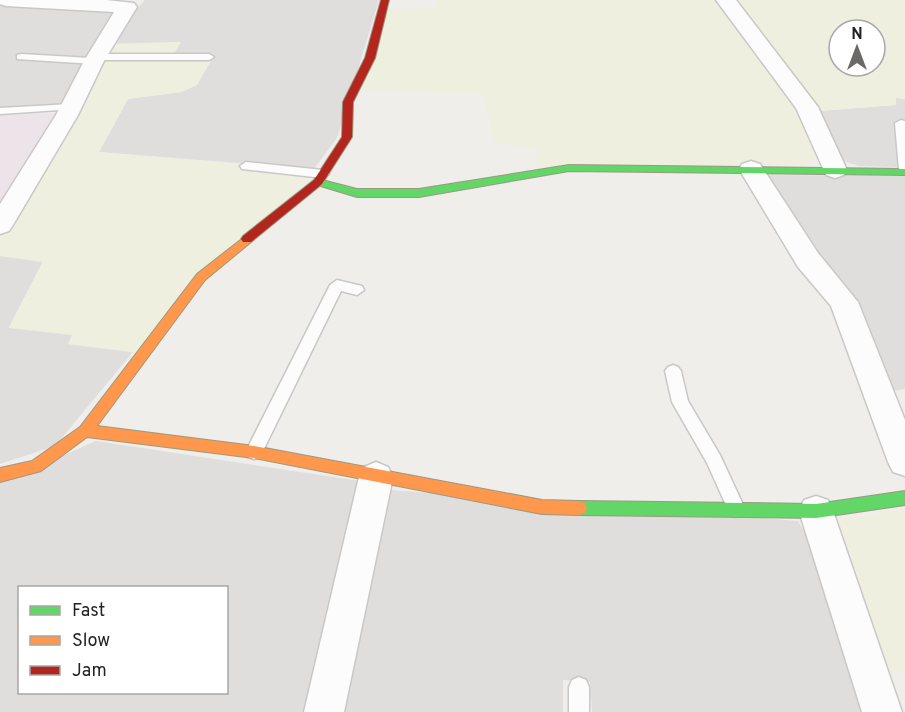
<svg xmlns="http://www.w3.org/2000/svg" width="905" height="712" viewBox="0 0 905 712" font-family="Overpass,sans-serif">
	<rect width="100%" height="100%" fill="#f0eeeb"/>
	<!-- residential -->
	<g fill="#dfdedc" fill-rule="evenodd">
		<path d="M145 0H379L337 138 314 169 99 152 128 99 181 92 197 85 213 56 174 54 180 42 117 44 128 18Z"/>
		<path d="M0 2 108 8 113 13 89 58 18 54 15 59 85 63 66 100 58 104 0 108Z"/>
		<path d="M896 98 905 99V121H895L898 167 859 166 841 160 818 111 896 105Z"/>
		<path d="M762 175 905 176V389L887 392Z"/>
		<path d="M0 256 43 261 9 327 73 335 68 344 133 352 55 446 0 464Z"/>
		<path d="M96 441 360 481 313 712H0V483ZM20 588H226V692H20Z"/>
		<path d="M391 490 798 521 823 566 871 712H592L590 682 563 680V712H337L380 503Z"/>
	</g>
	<!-- industrial -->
	<path fill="#ede4e9" d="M58 113 0 211V115Z"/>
	<!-- farmland -->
	<g fill="#efefdf" fill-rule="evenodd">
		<path d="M437 0H718L800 114 817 158 805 165 537 168V149L493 142 484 94 361 91 389 9 436 8Z"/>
		<path d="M737 0H905V99L896 98V105L818 111ZM839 30H875V66H839Z"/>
		<path d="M181 42 174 54H105L110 44Z"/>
		<path d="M102 59 211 61 197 85 181 92 128 99 99 152 242 164 240 170 310 179 133 352 68 344 72 335 9 328 43 262 0 256V240Z"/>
		<path d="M905 508V671L886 672 836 530 839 520Z"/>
	</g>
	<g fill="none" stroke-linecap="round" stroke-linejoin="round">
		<defs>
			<g id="lane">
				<path d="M21 54 91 58 96 54H209L214 57 209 60H99L94 64 17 59V55Z"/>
				<path d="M71 104 77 107 75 109 0 114V108Z"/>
				<path d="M901 120 905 121V174L899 170 895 123Z"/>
				<path d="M246 162 323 170 329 174 323 178 242 169 240 166Z"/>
				<path d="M337 280 362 286 364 290 357 295 341 291 260 457 254 459 248 457 246 452 248 447 330 285Z"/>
				<path d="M673 365 678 367 681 371 688 401 720 455 745 509 742 514 736 517 730 514 707 463 672 402 665 371 668 367Z"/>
				<path d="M579 677 586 680 589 687V712H569V687L572 680Z"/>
			</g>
			<g id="street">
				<path d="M0 0H106L134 3 137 7 104 61 78 115 13 225 9 231 0 234V204L56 115 84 61 114 12 6 6 0 4Z"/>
				<path d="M716 0H736L818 107 847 170 844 175 835 178 826 175 796 108Z"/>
				<path d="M751 161 760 164 818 253 858 302 905 420V476L893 472 888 462 831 306 798 267 739 169 742 164Z"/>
				<path d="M376 462 388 467 393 477 344 712H304L359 477 364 467Z"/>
				<path d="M816 496 828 500 833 511 902 712H862L799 511 804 500Z"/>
			</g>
			<g id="fast">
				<path d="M569 165 905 169V175L569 171 419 197H357L314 184 312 182 318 179 357 189H419Z"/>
				<path d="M905 491V505L816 518 579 515 573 513 571 508 573 503 579 501 816 504Z"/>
			</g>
			<path id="slow" d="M247 235 251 236 253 239 251 242 205 280 97 426 254 446 542 500 579 501 585 503 587 508 585 513 579 515 542 514 254 458 87 437 41 471 0 482V468L32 461 80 427 197 274Z"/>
			<path id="jam" d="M381 0H389L375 58 353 102 352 137 322 184 251 242H243L241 239 243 236 314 180 342 137 343 102 365 58Z"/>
		</defs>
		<!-- lane casing -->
		<use href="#lane" stroke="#c9c8c7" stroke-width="3"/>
		<!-- street casing -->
		<use href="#street" stroke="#c9c8c7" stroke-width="3"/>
		<!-- fast casing -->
		<use href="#fast" stroke="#999a82" stroke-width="2"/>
		<!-- slow casing -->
		<use href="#slow" stroke="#999a82" stroke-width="2"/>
		<!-- jam casing -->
		<use href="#jam" stroke="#999a82" stroke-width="2"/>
		<!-- lane -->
		<use href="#lane" fill="#fdfcfc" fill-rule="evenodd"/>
		<!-- street -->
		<use href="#street" fill="#fdfcfc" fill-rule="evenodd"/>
		<!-- fast -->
		<use href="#fast" fill="#63d668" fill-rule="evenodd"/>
		<!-- slow -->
		<use href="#slow" fill="#ff974d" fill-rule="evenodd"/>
		<!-- jam -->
		<use href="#jam" fill="#b3261e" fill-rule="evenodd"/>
	</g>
	<!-- legend -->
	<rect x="18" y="586" width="210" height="108" fill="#ffffff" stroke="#a7a7a7" stroke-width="1.5"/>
	<rect x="30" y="606" width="30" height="9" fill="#63d668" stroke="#a7a7a7" stroke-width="1.5"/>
	<text x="72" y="616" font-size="18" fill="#222222">Fast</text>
	<rect x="30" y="636" width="30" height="9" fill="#ff974d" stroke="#a7a7a7" stroke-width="1.5"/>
	<text x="72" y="646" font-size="18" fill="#222222">Slow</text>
	<rect x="30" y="666" width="30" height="9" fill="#b3261e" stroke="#a7a7a7" stroke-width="1.5"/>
	<text x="72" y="676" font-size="18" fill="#222222">Jam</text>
	<!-- north arrow -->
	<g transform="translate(857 48)"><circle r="28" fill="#ffffff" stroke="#a7a7a7" stroke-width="1.5"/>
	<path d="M0-4.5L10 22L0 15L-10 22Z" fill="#6a6968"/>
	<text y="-9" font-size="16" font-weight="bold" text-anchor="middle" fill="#222222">N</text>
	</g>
</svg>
